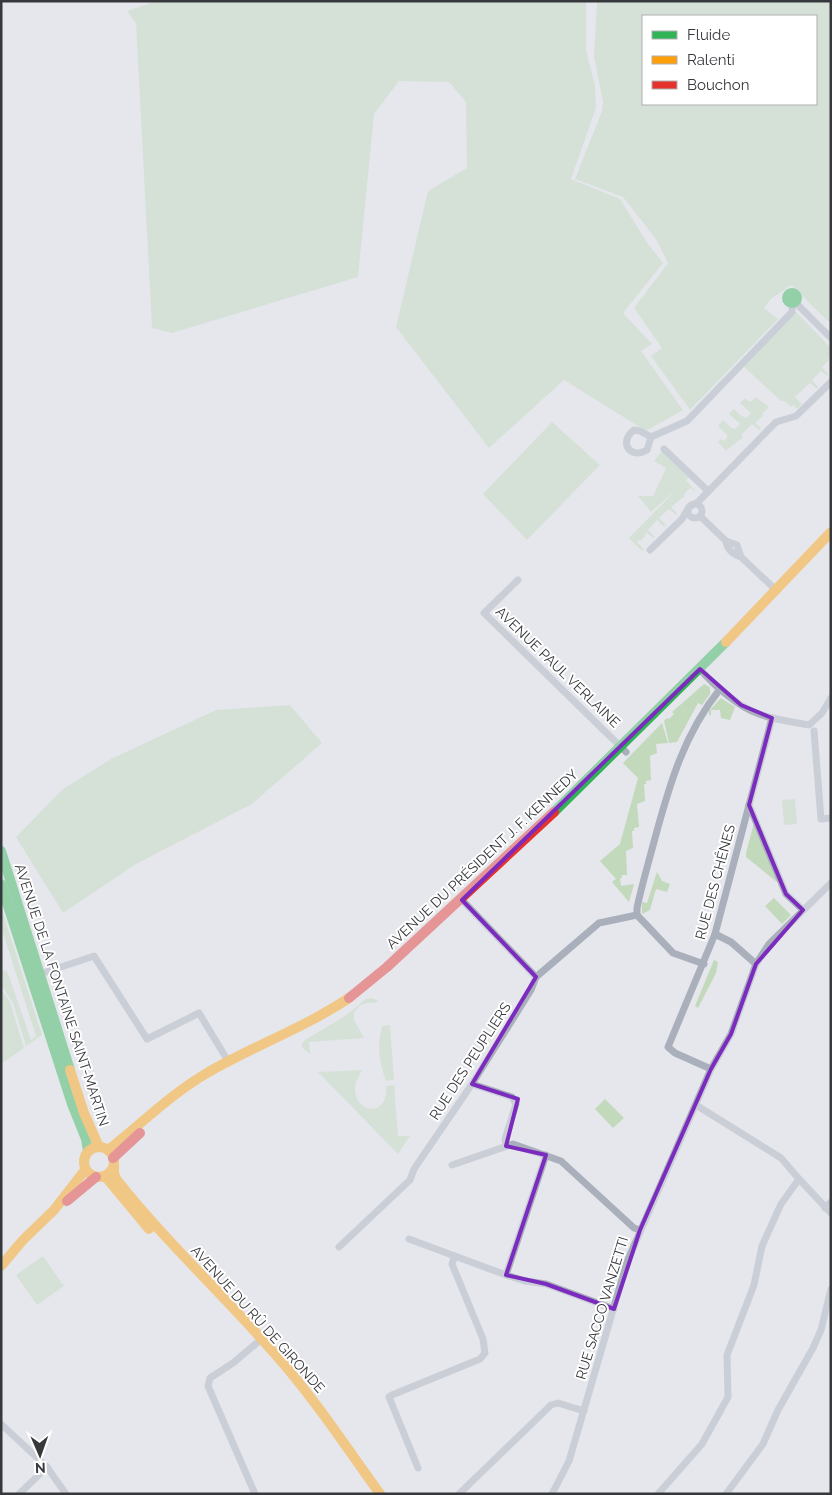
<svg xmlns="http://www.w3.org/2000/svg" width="832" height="1495" viewBox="0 0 832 1495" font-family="Raleway,sans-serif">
	<rect width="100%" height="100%" fill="#e5e7ec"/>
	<!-- green -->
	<g fill="#c2d9bc" fill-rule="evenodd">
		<path d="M156 1H586V50L595 86 596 108 571 179 620 199 648 244 663 263 623 313 652 344 641 351 683 410 646 431 564 380 489 448 396 327 428 191 467 168 466 102 449 82 399 81 374 114 358 277 172 333 152 328 136 23 127 11Z"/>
		<path d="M597 1H831V324L791 285 771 299 764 308 778 319 690 410 651 356 662 348 634 308 668 263 656 239 623 197 575 179 602 111 603 102 594 57ZM643 16H816V104H643Z"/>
		<path d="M795 311 831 348V356L828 359 829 360 822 367 828 374 827 376 821 371 812 380 818 387 817 389 810 383 795 397 802 404 797 409 793 405 791 407 785 401H781L743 366Z"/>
		<path d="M756 397 769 407 762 414 763 416 755 423 761 428 759 430 752 424 741 435 743 437 726 451 718 442 721 439 724 441 728 436 718 426 723 420 731 428 735 429 740 424 729 414 734 409 742 417 743 416 746 418 751 413 740 403 745 398 750 402Z"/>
		<path d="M552 422 600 465 527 540 483 494Z"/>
		<path d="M662 451 689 477 686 480 696 492 690 488 684 494 685 496 671 507 677 513 676 515 669 509 659 518 666 525 664 527 657 520 648 530 655 537 653 538 646 532 645 534 646 535 640 541 639 540 637 542 644 549 642 551 629 538 676 490 651 512 638 496H653L666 468 654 461Z"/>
		<path d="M704 684 710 687V694L702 705 698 703 677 742 669 743 664 721 667 718 669 719 674 714 672 712Z"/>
		<path d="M721 698 735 707 730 720 721 718 720 710H711V715H709V711Z"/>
		<path d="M290 705 322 743 252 804 136 864 63 913 16 837 63 789 111 759 216 710Z"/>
		<path d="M662 723 668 743 656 744 657 753 650 756 651 780 646 781V784H644L645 801 637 804 639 827 634 828V831H632L633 848 626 851 627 875H622V878H620L621 886 634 884 629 902 612 882 616 879 600 861 620 844 638 778 623 763Z"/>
		<path d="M795 799 797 824 784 825 782 800Z"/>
		<path d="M754 823 778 879 777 882 746 857V853Z"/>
		<path d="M657 872 662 881 670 884 667 892 656 889 650 910 642 914V902L647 903Z"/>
		<path d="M774 898 791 915 782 924 765 906Z"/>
		<path d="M1 907 42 1035 26 1046 13 1003 1 985V970L7 971 10 979 31 1040 36 1036 1 927Z"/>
		<path d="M714 960 718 962 716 973 698 1008 695 1006Z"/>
		<path d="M1 989 10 1002 24 1048 1 1064Z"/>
		<path d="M371 998 378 1000 376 1003C367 1001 358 1004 354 1013V1020L364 1038 309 1042 310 1054 302 1047V1044L305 1040 345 1016 366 999Z"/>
		<path d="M390 1025 394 1080 386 1081C379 1062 377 1045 382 1026Z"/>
		<path d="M362 1070C359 1076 355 1082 355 1088 355 1115 389 1117 386 1086L394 1085 398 1136H410L398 1154 318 1072Z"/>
		<path d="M605 1099 624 1118 613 1128 595 1109Z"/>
		<path d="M43 1256 64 1286 37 1305 16 1275Z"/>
	</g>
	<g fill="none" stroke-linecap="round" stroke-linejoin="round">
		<!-- street -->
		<g stroke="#a9b0bb" stroke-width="7">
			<path d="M795 302 831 338"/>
			<path d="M634 430 640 431 651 437 647 450C630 460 618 442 634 430Z"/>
			<path d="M651 437 687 421 792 312V303"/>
			<path d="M664 449 708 491"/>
			<circle cx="695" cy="511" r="7"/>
			<path d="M700 516 726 541"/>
			<path d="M726 541 737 545 741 557C733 554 727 550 726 541Z"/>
			<path d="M650 550 682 519 689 507 698 502 776 422 796 416 831 382"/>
			<path d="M741 557 776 590"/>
			<path d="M518 580 484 613 626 752"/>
			<path d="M700 669C713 685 740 708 759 714 775 720 793 722 809 725L822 713 831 698"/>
			<path d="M814 731 821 819 831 818"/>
			<path d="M749 805 786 894 803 910"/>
			<path d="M462 900 536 977"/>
			<path d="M715 934 731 942 756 964"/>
			<path d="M704 964 673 953 637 915V908C642 884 649 861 655 838 670 783 684 734 720 689"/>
			<path d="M40 974 94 956 147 1039 199 1013 228 1061"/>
			<path d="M711 1069 675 1053 668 1047 715 934 772 718"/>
			<path d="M472 1084 512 1097 516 1104 505 1139 506 1146"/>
			<path d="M696 1105 781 1158 799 1179 831 1213"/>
			<path d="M452 1165 513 1144 561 1161 634 1228 640 1230"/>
			<path d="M825 1208 831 1202"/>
			<path d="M409 1239 506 1275 525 1281 546 1284 614 1309"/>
			<path d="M339 1247 410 1180 414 1169 472 1084 531 990 536 977 599 923 637 915"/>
			<path d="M506 1275 546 1155"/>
			<path d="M1 1424 47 1467 66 1494"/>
			<path d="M418 1468 389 1397 392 1395 480 1359 485 1353 483 1339 452 1264 455 1256"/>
			<path d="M19 1494 47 1467"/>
			<path d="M255 1494 208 1386 210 1378 233 1363 258 1342"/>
			<path d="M459 1494 551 1405 558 1403 584 1411"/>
			<path d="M552 1494 569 1461 627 1262 711 1069 731 1034 756 964 769 944 831 883"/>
			<path d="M658 1494 702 1444 728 1397 727 1355 754 1285 762 1246 781 1204 799 1179"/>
			<path d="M726 1494 763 1444 778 1410 813 1348 821 1330 831 1289"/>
		</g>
		<!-- fast -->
		<g stroke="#30b455" stroke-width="10">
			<circle cx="792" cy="298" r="5"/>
			<path d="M554 812 726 642"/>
			<path d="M1 851 70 1070"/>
			<path d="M1 884 72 1104 86 1139 88 1151"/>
		</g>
		<!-- slow -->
		<g stroke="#ff9f0a" stroke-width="10">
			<path d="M726 642 831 532"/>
			<path d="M70 1070 84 1113 99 1147"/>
			<circle cx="99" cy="1162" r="15"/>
			<path d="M108 1150C141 1124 171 1094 207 1073 253 1046 304 1028 349 998"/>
			<path d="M114 1166V1174L117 1180C166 1242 224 1295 275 1354 314 1398 346 1447 380 1494"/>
			<path d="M105 1176 149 1229"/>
			<path d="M1 1266 23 1240 54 1210 85 1170"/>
		</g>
		<!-- jam -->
		<g stroke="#e5322d" stroke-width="10">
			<path d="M349 998 387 967 554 812"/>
			<path d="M113 1158 140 1133"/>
			<path d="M67 1201 96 1177"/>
		</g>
	</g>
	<!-- marked area -->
	<path d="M0 0H832V1495H0ZM700 669 741 705 772 718 749 805 786 894 803 910 756 964 731 1034 711 1069 640 1230 614 1309 546 1284 506 1275 546 1155 506 1146 518 1099 472 1084 536 977 462 900Z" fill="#e5e7ec" fill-opacity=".55" fill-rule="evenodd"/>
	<path fill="none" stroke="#7b2cbf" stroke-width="4" stroke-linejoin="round" d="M700 669 741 705 772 718 749 805 786 894 803 910 756 964 731 1034 711 1069 640 1230 614 1309 546 1284 506 1275 546 1155 506 1146 518 1099 472 1084 536 977 462 900Z"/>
	<g text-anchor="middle" stroke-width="4" stroke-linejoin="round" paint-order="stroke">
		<!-- street labels -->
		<g font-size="14" fill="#37383c" stroke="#fff">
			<text transform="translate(558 667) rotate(44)" y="5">AVENUE PAUL VERLAINE</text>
			<text transform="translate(482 859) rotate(-43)" y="5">AVENUE DU PRÉSIDENT J. F. KENNEDY</text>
			<text transform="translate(715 882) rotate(-75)" y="5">RUE DES CHÊNES</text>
			<text transform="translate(62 995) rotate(72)" y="5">AVENUE DE LA FONTAINE SAINT-MARTIN</text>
			<text transform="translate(470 1061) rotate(-57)" y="5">RUE DES PEUPLIERS</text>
			<text transform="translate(602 1308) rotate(-73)" y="5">RUE SACCO VANZETTI</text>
			<text transform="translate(258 1319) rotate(48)" y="5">AVENUE DU RÛ DE GIRONDE</text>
		</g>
	</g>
	<!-- border -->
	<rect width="832" height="1495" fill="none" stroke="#37383c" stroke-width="5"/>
	<!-- legend -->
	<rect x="642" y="15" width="175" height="90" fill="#ffffff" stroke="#afafb1"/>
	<rect x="652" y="31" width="25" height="8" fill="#30b455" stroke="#afafb1"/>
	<text x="687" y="40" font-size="15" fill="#37383c">Fluide</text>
	<rect x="652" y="56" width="25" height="8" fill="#ff9f0a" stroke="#afafb1"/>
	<text x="687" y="65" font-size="15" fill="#37383c">Ralenti</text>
	<rect x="652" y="81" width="25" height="8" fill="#e5322d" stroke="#afafb1"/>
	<text x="687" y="90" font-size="15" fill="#37383c">Bouchon</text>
	<!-- north arrow -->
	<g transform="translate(40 1455) rotate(178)" stroke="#ffffff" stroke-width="4" paint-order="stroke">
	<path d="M0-4L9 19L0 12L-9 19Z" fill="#37383c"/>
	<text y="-8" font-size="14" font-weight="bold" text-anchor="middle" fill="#37383c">N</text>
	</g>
</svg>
